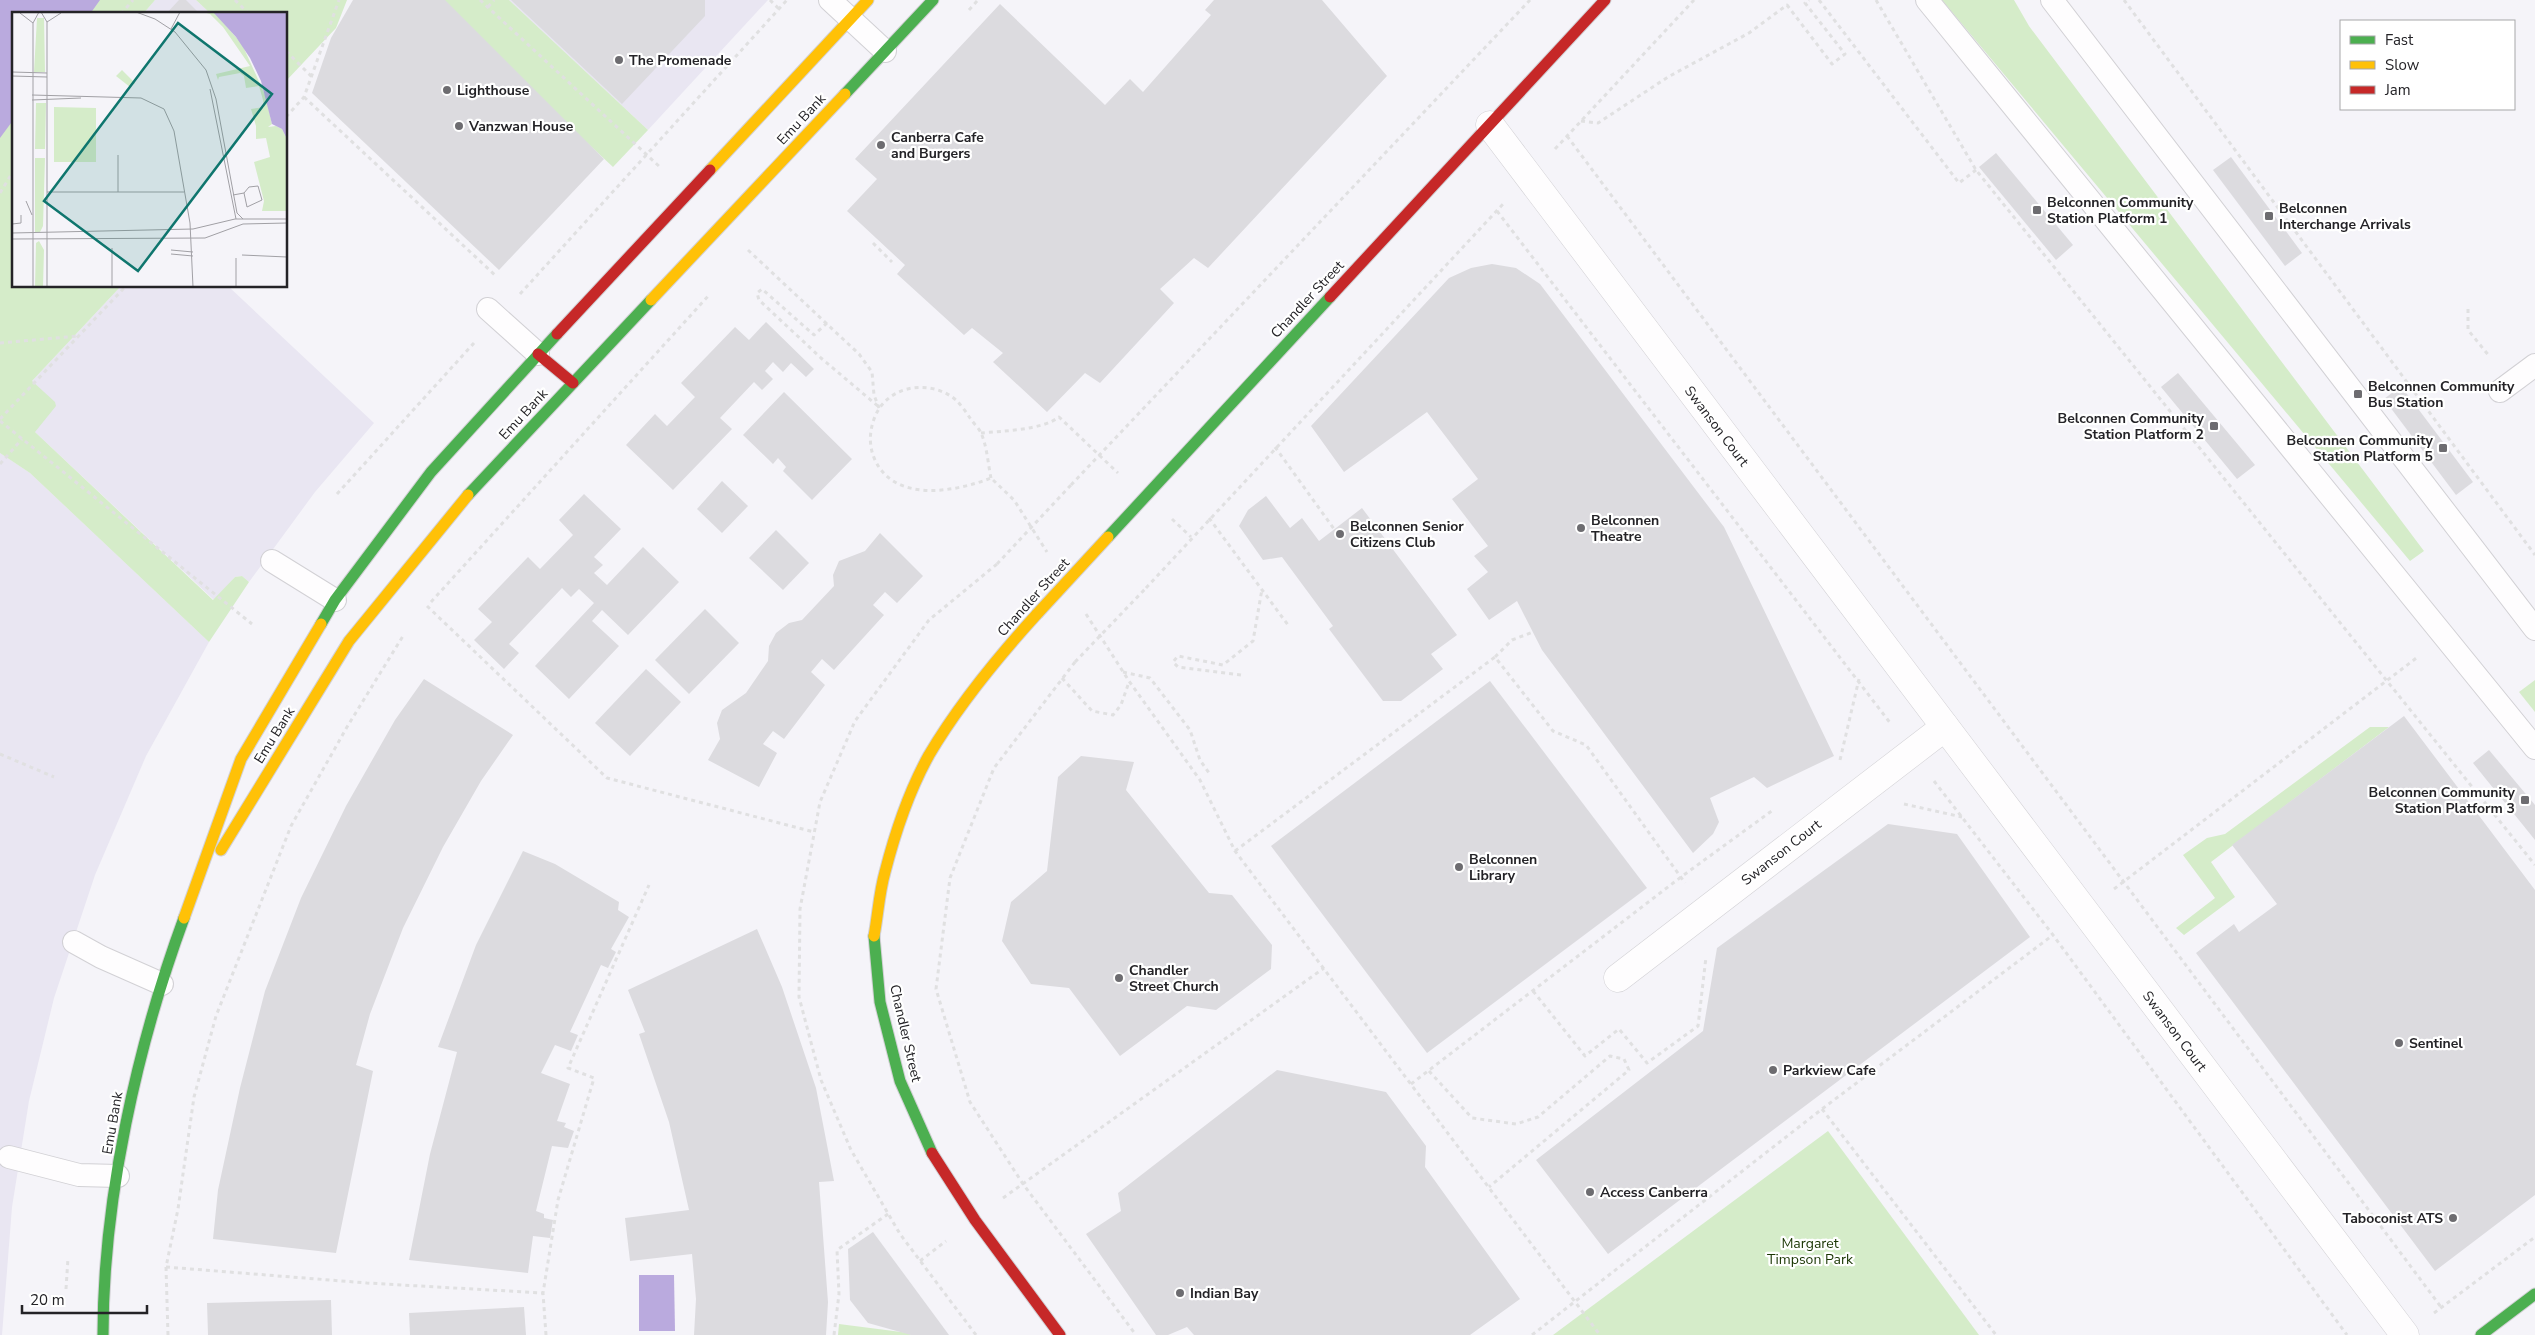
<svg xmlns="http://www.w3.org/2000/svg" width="2535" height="1335" viewBox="0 0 2535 1335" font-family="'Nunito Sans',sans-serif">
	<rect width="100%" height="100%" fill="#f5f4f9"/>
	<!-- built -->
	<g fill="#e9e6f2">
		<path d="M155 0H196L211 14H143Z"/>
		<path d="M509 0H768L648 130Z"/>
		<path d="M121 286H228L374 423 315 492 249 582 242 576 235 577 214 600 35 432 32 381Z"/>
		<path d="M0 453 30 473 209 642 146 756 95 875 54 998 29 1101 12 1207 2 1335H0Z"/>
	</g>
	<!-- green -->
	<g fill="#d5ecc9">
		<path d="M92 0H155L143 14H80Z"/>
		<path d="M196 0H347L336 28 286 81V14H211Z"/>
		<path d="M434 0H509L648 130 613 167Z"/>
		<path d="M1942 0H2014L2029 26 2424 551 2410 561Z"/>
		<path d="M14 102V286H121L32 381 55 402 56 406 35 432 213 600 235 577 242 576 249 582 209 642 30 473 0 453V122Z"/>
		<path d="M2535 680V712L2519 692Z"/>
		<path d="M2370 727H2389L2211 862 2235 897 2184 935 2176 928 2215 898 2183 855 2207 838 2225 834Z"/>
		<path d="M1828 1131 1979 1335H1553Z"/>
		<path d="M839 1324 909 1333 911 1335H838Z"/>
	</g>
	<!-- water -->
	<g fill="#baaade">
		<path d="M0 0H100L90 14H14V119L0 138Z"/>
		<path d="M639 1275H674L675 1331H639Z"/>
	</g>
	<!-- building -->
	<g fill="#dcdbdf">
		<path d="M179 0H186L200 14H166Z"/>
		<path d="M353 0H445L604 159 499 270 312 93 331 38Z"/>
		<path d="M511 0H705V16L622 104Z"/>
		<path d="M1214 0H1322L1387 76 1208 268 1194 258 1160 289 1174 303 1100 383 1085 373 1047 412 993 362 1003 353 972 328 964 335 897 274 905 265 847 211 877 179 855 159 1000 4 1105 105 1130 79 1143 92 1211 15 1205 10Z"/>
		<path d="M1996 153 2073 245 2056 260 1979 167Z"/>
		<path d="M2231 157 2302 253 2285 266 2213 170Z"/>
		<path d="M1492 264 1516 268 1540 284 1724 527 1834 756 1767 788 1754 777 1710 798 1719 822 1713 834 1693 853 1542 650 1517 601 1489 620 1467 589 1488 572 1474 556 1488 546 1452 499 1478 479 1427 412 1344 472 1311 426 1449 278 1471 268Z"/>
		<path d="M766 322 814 369 806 377 791 363 783 372 773 362 765 371 773 379 762 390 754 382 720 418 732 429 673 490 626 445 655 414 667 426 695 397 681 383 735 327 749 340Z"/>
		<path d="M2178 373 2255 465 2237 479 2161 387Z"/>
		<path d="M2401 386 2473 482 2456 495 2384 399Z"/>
		<path d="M784 392 852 459 812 500 783 471 786 467 778 458 773 464 743 435Z"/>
		<path d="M722 481 748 506 722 533 697 509Z"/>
		<path d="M584 494 621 529 594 557 603 565 594 573 607 585 643 547 679 582 628 635 602 610 592 621 619 646 569 699 535 666 594 603 579 589 571 597 562 588 509 644 519 653 504 669 474 640 492 622 478 609 528 557 540 569 573 535 559 520Z"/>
		<path d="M1266 496 1290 528 1302 518 1319 541 1362 508 1457 635 1431 654 1443 669 1401 701H1383L1329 629 1333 626 1282 557 1263 560 1239 526 1248 510Z"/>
		<path d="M776 530 809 563 783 590 749 558Z"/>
		<path d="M880 533 923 576 897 603 885 592 873 605 884 615 834 670 822 659 811 672 825 685 784 739 773 731 763 744 777 753 759 787 708 760 720 739 717 723 722 710 746 693 768 661 769 646 776 633 789 623 802 620 834 586 833 575 839 561 865 551Z"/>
		<path d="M705 609 739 643 689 694 655 660Z"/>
		<path d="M646 669 681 702 630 756 595 723Z"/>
		<path d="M424 679 513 735 481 781 443 847 403 928 370 1014 356 1065 373 1071 336 1253 213 1239 218 1190 240 1088 265 991 301 898 346 806 395 720Z"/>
		<path d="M1490 681 1647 888 1427 1053 1271 846Z"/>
		<path d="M2404 716 2535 890V1195L2435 1271 2196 953 2234 924 2239 932 2277 904 2232 845Z"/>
		<path d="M2489 750 2535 805V840L2473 763Z"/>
		<path d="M1081 756 1134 762 1126 790 1209 893 1232 895 1272 945 1271 969 1216 1010 1187 1006 1120 1056 1069 988 1031 984 1002 941 1011 902 1047 871 1058 777Z"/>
		<path d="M1888 824 1957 834 2030 937 1608 1254 1536 1160 1703 1031 1717 948Z"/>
		<path d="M523 851 555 864 619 902 618 910 629 917 611 949 616 952 608 968 601 965 570 1032 578 1035 571 1051 555 1045 541 1073 570 1084 557 1121 566 1123 564 1127 574 1131 568 1148 552 1146 536 1211 544 1214V1218L553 1220 550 1238 533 1236 528 1273 409 1260 430 1154 457 1052 438 1047 476 945Z"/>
		<path d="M757 929 782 987 816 1088 834 1181 819 1182 828 1302 826 1335H694L696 1299 692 1254 630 1261 625 1218 689 1210 669 1122 639 1034 645 1032 628 990Z"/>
		<path d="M1277 1070 1386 1092 1426 1146 1425 1167 1520 1299 1470 1335H1194L1187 1327 1168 1335H1156L1086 1234 1121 1211 1118 1193Z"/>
		<path d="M873 1232 949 1335H911L868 1323 850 1300 848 1249Z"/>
		<path d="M331 1300 332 1335H208L207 1303Z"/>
		<path d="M524 1307 526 1335H410L409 1313Z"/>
	</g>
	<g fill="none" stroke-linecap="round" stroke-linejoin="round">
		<defs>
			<g id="lane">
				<path d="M830 0 885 51"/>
				<path d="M1927 0 2535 748"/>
				<path d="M2052 0 2535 629"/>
				<path d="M488 309 538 354"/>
				<path d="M2500 391 2535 365"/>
				<path d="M272 561 335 600"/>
				<path d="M74 942 101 957 162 984"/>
				<path d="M9 1157 79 1175 118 1176"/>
			</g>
			<g id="street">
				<path d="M1490 125 2405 1335"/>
				<path d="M1618 978 1945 727"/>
			</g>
			<g id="fast">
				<path d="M845 94 933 0"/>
				<path d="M468 495 651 300"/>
				<path d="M1108 537 1330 297"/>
				<path d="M321 624 335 600 431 472 557 334"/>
				<path d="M874 936 880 1002 900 1081 932 1153"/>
				<path d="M103 1335C103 1199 137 1046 184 918"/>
				<path d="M2481 1335 2535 1294"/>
			</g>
			<g id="slow">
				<path d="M710 170 868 0"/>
				<path d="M651 300 845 94"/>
				<path d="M221 850 349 641 468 495"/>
				<path d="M184 918 241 759 321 624"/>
				<path d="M874 936C878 915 879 893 885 872 895 833 909 791 929 755 959 704 997 658 1037 614"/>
			</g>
			<g id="jam">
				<path d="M1330 297 1605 0"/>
				<path d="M557 334 710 170"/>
				<path d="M538 354 573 383"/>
				<path d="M932 1153 975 1220 1060 1335"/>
			</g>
		</defs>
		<!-- lane casing -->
		<use href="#lane" stroke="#d2d1d5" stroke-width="24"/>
		<!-- street casing -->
		<use href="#street" stroke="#d2d1d5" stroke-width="29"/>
		<!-- fast casing -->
		<use href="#fast" stroke="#d2d1d5" stroke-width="13"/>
		<!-- slow casing -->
		<use href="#slow" stroke="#d2d1d5" stroke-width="13"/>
		<!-- jam casing -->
		<use href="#jam" stroke="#d2d1d5" stroke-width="13"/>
		<!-- path -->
		<g stroke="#e0e0e1" stroke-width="3" stroke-dasharray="4 4" stroke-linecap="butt">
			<path d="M235 0 249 14"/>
			<path d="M480 0 661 168"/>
			<path d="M770 0 779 9"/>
			<path d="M1819 0 1959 183 1976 170"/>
			<path d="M1876 0 1976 170 2535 865"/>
			<path d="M2124 0 2535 555"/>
			<path d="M488 7 494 0"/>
			<path d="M969 10 978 0"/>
			<path d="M121 14 133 0"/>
			<path d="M286 51 312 77"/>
			<path d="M304 97 496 276"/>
			<path d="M286 117 304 97 339 0"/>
			<path d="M1581 121 1598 123 1668 77 1749 33 1787 5 1832 64 1845 54 1805 3 1809 0"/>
			<path d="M1567 136 2441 1307"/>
			<path d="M1555 149 1694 0"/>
			<path d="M0 193 14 170"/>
			<path d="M1497 211 1891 724"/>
			<path d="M873 243 892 262"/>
			<path d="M748 250 859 354 872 372 874 395 879 408"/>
			<path d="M520 294 787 0"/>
			<path d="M2468 309V330L2490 357"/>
			<path d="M827 323 814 335 762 289 757 293 759 300 821 358 879 407"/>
			<path d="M0 343 78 336"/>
			<path d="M0 419 126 286"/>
			<path d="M0 421 252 624"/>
			<path d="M981 433C1003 431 1042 430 1059 417L1118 473"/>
			<path d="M1275 447 1334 529"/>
			<path d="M0 464 22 439"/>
			<path d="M991 478C988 464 987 446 981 433 979 428 973 423 970 418 966 412 961 405 956 400 930 378 886 385 874 419 869 433 869 447 875 460 895 503 955 492 991 478L1014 500 1047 552"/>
			<path d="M1071 485 1530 0"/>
			<path d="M337 494 474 343"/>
			<path d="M1209 518 1288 625"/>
			<path d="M1172 519 1191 537"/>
			<path d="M1146 588 1504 203"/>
			<path d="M431 602 710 294"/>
			<path d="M427 606 607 778 814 832"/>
			<path d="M1086 614 1129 681 1200 780 1235 851 1600 1335"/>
			<path d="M1495 657 1512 640 1533 632"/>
			<path d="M1075 662 994 768 950 878 936 989 970 1102 1023 1184 1136 1335"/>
			<path d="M1123 672 1150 678 1190 730 1200 760 1209 773"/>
			<path d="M1241 675 1178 667 1173 662 1178 656 1223 665 1253 641 1262 589"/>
			<path d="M1062 678 1092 711 1113 715 1121 705 1129 682"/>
			<path d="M0 754 54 777"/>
			<path d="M1840 760 1859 679"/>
			<path d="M1934 781 2053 935 2347 1335"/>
			<path d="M1904 804 1962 817"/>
			<path d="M1235 851 1495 657 1553 731 1586 745 1685 883"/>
			<path d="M2114 889 2419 656"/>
			<path d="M1533 991 1585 1056 1619 1029 1647 1063 1698 1026 1706 957"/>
			<path d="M1429 1071 1472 1118 1516 1124 1538 1117 1610 1056 1624 1059 1629 1070 1489 1187"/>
			<path d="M1411 1084 1681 877 1773 810"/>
			<path d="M1822 1109 1996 1335"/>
			<path d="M1003 1198 1324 968"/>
			<path d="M920 1261 946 1241"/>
			<path d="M166 1267 367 1283 543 1293"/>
			<path d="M66 1289 68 1258"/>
			<path d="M2434 1313 2535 1237"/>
			<path d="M168 1335 166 1267 178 1209 194 1097 216 1016 291 826 347 727 403 636"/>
			<path d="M546 1335 543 1293 558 1200 594 1078 568 1068 649 885"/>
			<path d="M834 1335 839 1294 837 1250 888 1214"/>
			<path d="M976 1335 900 1234 851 1150 821 1080 799 997 800 909 820 802 855 721 929 620 997 564"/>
			<path d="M1532 1335 1822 1109 2053 935"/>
		</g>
		<!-- lane -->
		<use href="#lane" stroke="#fefdfe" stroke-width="22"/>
		<!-- street -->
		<use href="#street" stroke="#fefdfe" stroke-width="28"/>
		<!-- fast -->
		<use href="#fast" stroke="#4caf50" stroke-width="11"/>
		<!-- slow -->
		<use href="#slow" stroke="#ffc107" stroke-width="11"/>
		<!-- jam -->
		<use href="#jam" stroke="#c62828" stroke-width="11"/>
		<defs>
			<path id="slow-bridge" d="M1037 614 1108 537"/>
		</defs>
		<!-- slow-bridge casing -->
		<use href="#slow-bridge" stroke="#d2d1d5" stroke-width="13" stroke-linecap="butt"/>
		<!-- path-bridge -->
		<g stroke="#e0e0e1" stroke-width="3" stroke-dasharray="4 4" stroke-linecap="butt">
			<path d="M997 564 1071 485"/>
			<path d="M1075 662 1146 588"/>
		</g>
		<!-- slow-bridge -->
		<use href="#slow-bridge" stroke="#ffc107" stroke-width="11"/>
	</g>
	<!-- markers -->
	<g fill="#6d6c70" stroke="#fff" stroke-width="2">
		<circle cx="619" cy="60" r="5"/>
		<circle cx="447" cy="90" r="5"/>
		<circle cx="459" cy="126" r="5"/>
		<circle cx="881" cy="145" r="5"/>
		<rect x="2032" y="205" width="10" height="10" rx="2.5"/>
		<rect x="2264" y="211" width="10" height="10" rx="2.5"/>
		<rect x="2353" y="389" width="10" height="10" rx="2.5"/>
		<rect x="2209" y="421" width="10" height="10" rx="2.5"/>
		<rect x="2438" y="443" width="10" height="10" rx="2.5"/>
		<circle cx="1581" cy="528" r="5"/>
		<circle cx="1340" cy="534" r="5"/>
		<rect x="2520" y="795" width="10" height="10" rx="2.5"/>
		<circle cx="1459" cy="867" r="5"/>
		<circle cx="1119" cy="978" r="5"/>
		<circle cx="2399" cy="1043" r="5"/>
		<circle cx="1773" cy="1070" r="5"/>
		<circle cx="1590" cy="1192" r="5"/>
		<circle cx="2453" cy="1218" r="5"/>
		<circle cx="1180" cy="1293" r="5"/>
	</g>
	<g text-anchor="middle" stroke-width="4.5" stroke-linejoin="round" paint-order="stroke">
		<!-- poi labels -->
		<g font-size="14" font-weight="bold" fill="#242327" stroke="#fff" text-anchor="start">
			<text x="629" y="65">The Promenade</text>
			<text x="457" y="95">Lighthouse</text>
			<text x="469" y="131">Vanzwan House</text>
			<text x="891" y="142">Canberra Cafe<tspan x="891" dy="16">and Burgers</tspan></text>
			<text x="2047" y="207">Belconnen Community<tspan x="2047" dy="16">Station Platform 1</tspan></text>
			<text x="2279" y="213">Belconnen<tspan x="2279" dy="16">Interchange Arrivals</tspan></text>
			<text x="2368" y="391">Belconnen Community<tspan x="2368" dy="16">Bus Station</tspan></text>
			<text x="2204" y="423" text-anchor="end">Belconnen Community<tspan x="2204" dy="16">Station Platform 2</tspan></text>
			<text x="2433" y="445" text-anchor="end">Belconnen Community<tspan x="2433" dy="16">Station Platform 5</tspan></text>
			<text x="1591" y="525">Belconnen<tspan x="1591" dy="16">Theatre</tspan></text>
			<text x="1350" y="531">Belconnen Senior<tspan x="1350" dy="16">Citizens Club</tspan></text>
			<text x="2515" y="797" text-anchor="end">Belconnen Community<tspan x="2515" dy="16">Station Platform 3</tspan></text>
			<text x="1469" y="864">Belconnen<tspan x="1469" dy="16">Library</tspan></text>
			<text x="1129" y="975">Chandler<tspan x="1129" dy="16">Street Church</tspan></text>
			<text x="2409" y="1048">Sentinel</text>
			<text x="1783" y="1075">Parkview Cafe</text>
			<text x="1600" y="1197">Access Canberra</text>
			<text x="2443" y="1223" text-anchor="end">Taboconist ATS</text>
			<text x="1190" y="1298">Indian Bay</text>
		</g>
		<!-- street labels -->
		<g font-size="14" fill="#242327" stroke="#fff">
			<text transform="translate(801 119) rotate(-47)" y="5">Emu Bank</text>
			<text transform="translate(1307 299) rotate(-47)" y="5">Chandler Street</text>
			<text transform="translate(523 414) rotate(-47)" y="5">Emu Bank</text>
			<text transform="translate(1717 426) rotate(53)" y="5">Swanson Court</text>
			<text transform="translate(1033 597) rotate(-48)" y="5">Chandler Street</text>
			<text transform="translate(274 735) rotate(-58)" y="5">Emu Bank</text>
			<text transform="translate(1781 852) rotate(-38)" y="5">Swanson Court</text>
			<text transform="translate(2175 1031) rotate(53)" y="5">Swanson Court</text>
			<text transform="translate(906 1033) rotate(77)" y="5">Chandler Street</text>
			<text transform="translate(112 1123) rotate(-80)" y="5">Emu Bank</text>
		</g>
		<!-- park labels -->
		<g font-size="14" fill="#1a3603" stroke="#fff">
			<text x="1810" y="1248">Margaret<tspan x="1810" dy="16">Timpson Park</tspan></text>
		</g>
	</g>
	<!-- overview -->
	<g transform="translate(12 12)">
		<rect width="275" height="275" fill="#f5f4f9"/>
		<path d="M191 0H202L230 32 254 85 260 112 256 115 264 114 270 117 275 127V199H250L252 189 242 150 258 145 254 126 244 127V114L239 97 252 95 251 88 247 74 234 76 232 64 228 61 207 65 206 68 204 62 238 54 211 15 198 2ZM25 6H32L33 60H22ZM110 58 123 71 118 75 104 64ZM24 91H34L33 137H23ZM42 95 84 96V150H42ZM23 146H33L31 214 28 220H23ZM27 229 32 238 31 275H23L24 231Z" fill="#d5ecc9"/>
		<path d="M201 0H275V127L270 117 260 112 249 69 238 46 224 25Z" fill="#baaade"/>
		<path fill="none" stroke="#a1a0a5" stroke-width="1" d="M29 0 35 10V275M124 0 143 7 163 20 194 58 204 87 225 201 231 207M8 1 21 11M35 10 49 1M159 17 168 0M0 60 35 61M0 64 35 65M198 77 224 207M20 83 129 86 152 97 162 119 178 211 181 275M20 88 69 86M106 143V180M35 180H172M221 183 232 181 235 195 250 188 246 174 237 175 232 181M14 189 20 203M0 212 9 211V203M0 221 181 217 223 207H275M0 227 193 226 231 212 275 211M159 238 181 240M159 242 181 244M230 243 275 245M21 275V11L27 0M100 275V236M224 275V246"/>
		<path fill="#0f766e" fill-opacity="0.15" stroke="#0f766e" stroke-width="2.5" d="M166 11 260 82 126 259 32 189Z"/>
		<rect width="275" height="275" fill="none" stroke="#242327" stroke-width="2.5"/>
	</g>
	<!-- legend -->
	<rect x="2340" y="20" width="175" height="90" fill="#ffffff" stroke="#a7a7a9"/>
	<rect x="2350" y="36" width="25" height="8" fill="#4caf50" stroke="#a7a7a9"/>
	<text x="2385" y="45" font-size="15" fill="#242327">Fast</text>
	<rect x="2350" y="61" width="25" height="8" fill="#ffc107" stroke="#a7a7a9"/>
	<text x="2385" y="70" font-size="15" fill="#242327">Slow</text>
	<rect x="2350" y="86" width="25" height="8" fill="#c62828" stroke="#a7a7a9"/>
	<text x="2385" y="95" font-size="15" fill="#242327">Jam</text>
	<!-- scale -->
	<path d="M22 1305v8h125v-8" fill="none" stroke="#242327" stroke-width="2.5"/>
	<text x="30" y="1305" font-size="15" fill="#242327" stroke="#ffffff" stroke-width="4" paint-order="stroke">20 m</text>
</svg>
